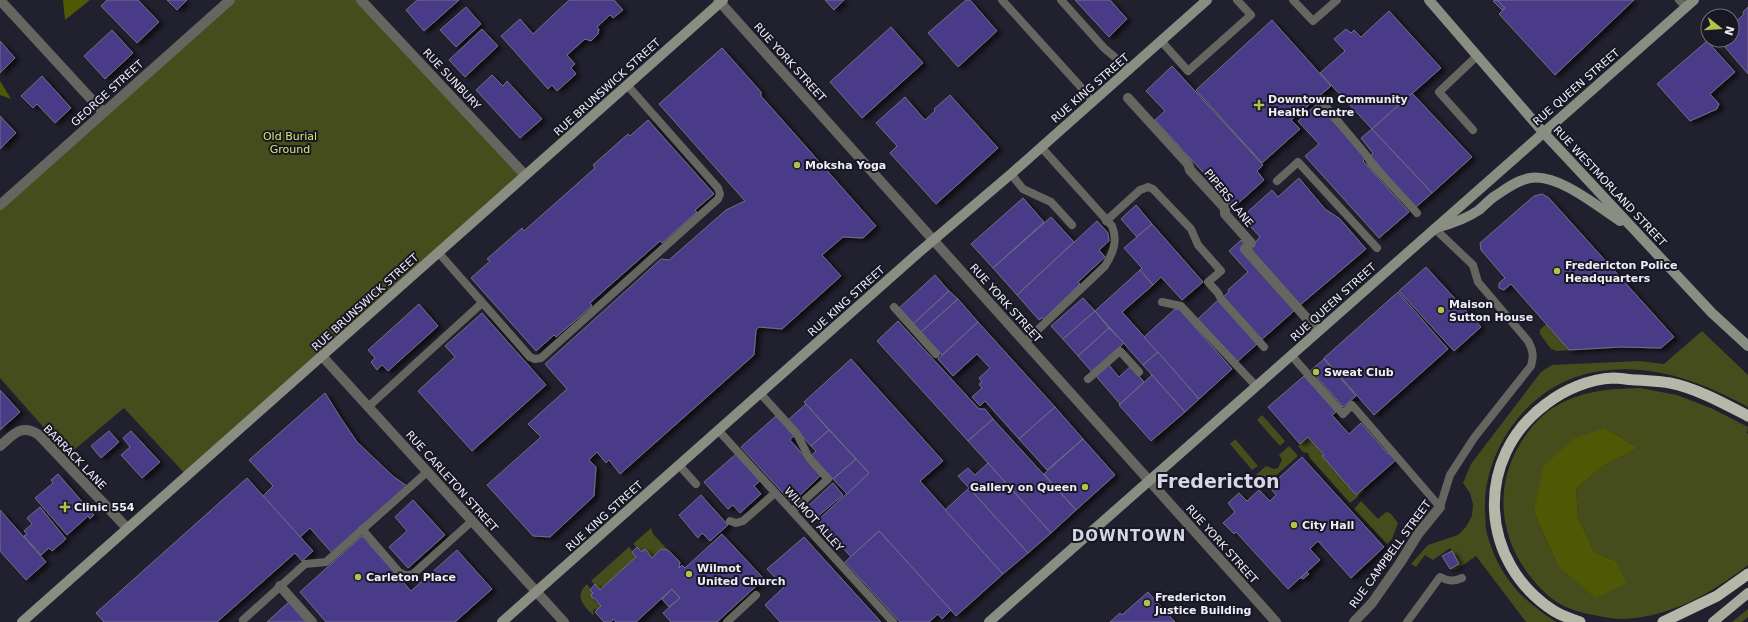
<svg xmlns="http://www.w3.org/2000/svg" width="1748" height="622" viewBox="0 0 1748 622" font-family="'DejaVu Sans',sans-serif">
	<defs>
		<filter id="shadow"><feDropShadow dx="4.5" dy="2.5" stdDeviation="2" flood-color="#0009"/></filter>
	</defs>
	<rect width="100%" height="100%" fill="#21202e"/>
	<!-- green -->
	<g fill="#464d1c" fill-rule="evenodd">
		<path d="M230 0H361L525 175 187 476 124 408 68 455 0 378V205Z"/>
		<path d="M1546 324 1569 350 1557 351 1551 349 1540 334V330Z"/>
		<path d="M1702 331 1748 375V407C1700 381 1650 362 1595 372 1530 383 1482 449 1485 513 1486 519 1485 527 1487 534 1499 576 1520 599 1556 622H1526L1476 556 1456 570 1450 569 1459 564 1450 548 1433 560 1425 555 1416 567 1411 564 1428 545 1458 535 1466 527 1472 516 1473 504 1470 493 1463 483 1471 464 1541 372 1552 365 1639 361 1664 364Z"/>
		<path d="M1640 388 1677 395 1713 409 1748 427 1747 433 1748 434V565C1712 593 1669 618 1622 619 1617 619 1610 618 1604 617 1592 615 1578 612 1566 607 1554 602 1542 591 1534 581 1500 542 1493 488 1520 444 1529 429 1542 413 1558 405 1585 390 1610 389 1640 388ZM1605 428 1638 448 1603 466 1576 489 1578 517 1594 552 1616 561 1558 566 1534 512Z"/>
		<path d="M1262 415 1285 441 1280 446 1257 420Z"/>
		<path d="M1308 437 1324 455 1322 456 1356 495 1363 489 1365 491 1350 503 1310 458 1308 453 1303 452 1298 446Z"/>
		<path d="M1235 439 1258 466 1252 470 1230 444Z"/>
		<path d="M1289 446 1298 456 1265 485 1256 475 1266 466 1274 469 1278 468 1282 460 1279 455Z"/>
		<path d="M1361 501 1378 519 1386 512 1390 513 1398 523 1392 539 1387 544 1354 509Z"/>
		<path d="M651 528 653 534 668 550 660 549 652 558 646 550 644 549 642 552 633 544Z"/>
		<path d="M629 547 636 557 600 590 591 581Z"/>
		<path d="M587 584 593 593 591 597 601 606 597 610 594 609 593 612 594 613 593 615C583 605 574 596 587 584Z"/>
		<path d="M1748 609V617L1742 622H1732Z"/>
	</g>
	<!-- forest -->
	<g fill="#4f5804">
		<path d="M63 0H90L65 20Z"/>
		<path d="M0 81 11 99 0 95Z"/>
		<path d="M1605 428 1638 448 1603 466 1576 489 1578 517 1594 552 1616 561 1626 583 1596 598 1558 566 1534 512 1543 467 1573 439Z"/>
	</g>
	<!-- building -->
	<g fill="#493b88" stroke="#717081" filter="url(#shadow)">
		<path d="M107 0H138L159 22 137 43 101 6Z"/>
		<path d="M167 0H187L177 10Z"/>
		<path d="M417 0H459L424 31 406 10Z"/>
		<path d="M569 0H614L623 10 613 18 610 15 597 27 599 29 598 34 591 41 585 39 567 55 575 64 571 68 576 74 557 91 552 85 548 89 501 36 520 19 533 34Z"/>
		<path d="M825 0H844L834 10Z"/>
		<path d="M966 0H970L997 31 958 67 928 33Z"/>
		<path d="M1075 0H1110L1127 19 1109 37Z"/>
		<path d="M1497 0H1634L1555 75 1499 14 1505 8Z"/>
		<path d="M1497 0 1505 8 1502 10 1493 1Z"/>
		<path d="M466 7 481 24 456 47 440 30Z"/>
		<path d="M1748 7V74L1719 40H1732V21L1735 19 1737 21 1744 14 1743 12Z"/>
		<path d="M1389 11 1441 68 1372 129 1320 73 1345 51 1334 39 1346 29 1351 33 1354 30 1361 37Z"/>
		<path d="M1272 20 1331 86 1291 120 1300 129 1262 163 1196 90Z"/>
		<path d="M891 27 923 63 862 118 830 82Z"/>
		<path d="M482 29 498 46 465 77 449 60Z"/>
		<path d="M112 30 133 53 105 79 84 56Z"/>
		<path d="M0 41 15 58 0 73Z"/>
		<path d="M1707 41 1735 72 1710 94 1719 104 1717 109 1690 121 1657 84Z"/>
		<path d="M722 48 761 92V96L876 226 863 238 843 237 822 255 841 276 782 329 759 327 756 330 754 355 620 474 609 460 606 463 597 452 589 460 596 467 594 496 550 537 533 536 487 485 541 437 528 424 567 389 545 364 661 259 669 260 726 210 745 201 659 104Z"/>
		<path d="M1172 66 1263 165 1257 171 1264 180 1233 208 1224 198V195L1155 120 1165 111 1146 91Z"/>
		<path d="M492 75 503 86 507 81 542 119 520 138 476 90Z"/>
		<path d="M42 76 71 108 55 123 37 104 33 108 21 96Z"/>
		<path d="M1412 93 1472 157 1432 193 1372 129Z"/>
		<path d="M950 95 998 148 936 204 890 153 897 146 876 123 905 97 925 120 935 111 934 109Z"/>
		<path d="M1317 104 1366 158 1363 161 1409 212 1379 238 1305 156 1319 144 1298 121Z"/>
		<path d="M0 116 16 133 0 149Z"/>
		<path d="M648 120 714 194 695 210 697 212 662 243 660 241 590 303 592 306 556 337 554 335 536 351 471 278 490 261 487 259 522 228 524 231 595 168 593 165 628 134 630 136Z"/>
		<path d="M1372 129 1432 193 1415 208 1371 156 1373 153 1361 138Z"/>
		<path d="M1299 178 1325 209 1340 219 1366 249 1299 306 1249 249 1260 237 1242 217 1272 190 1278 197Z"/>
		<path d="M1542 194 1549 198 1674 337 1661 348 1621 347 1569 350 1511 284 1504 290 1499 288V283L1505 278 1481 250 1480 243 1534 196Z"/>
		<path d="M1023 198 1044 222 993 268 971 244Z"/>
		<path d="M1136 205 1152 224 1137 237 1121 219Z"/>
		<path d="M1051 217 1074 242 1017 295 993 268Z"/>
		<path d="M1097 221 1108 233 1109 241 1099 250 1105 257 1078 282 1080 284 1044 319 1042 318 1039 320 1017 295Z"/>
		<path d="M1152 224 1203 282 1182 300 1161 277 1153 285 1140 270 1142 268 1124 248Z"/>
		<path d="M1241 240 1245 244 1240 249 1295 310 1260 341 1223 297 1229 292 1228 290 1248 272 1229 251Z"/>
		<path d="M1426 267 1481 327 1454 351 1399 291Z"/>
		<path d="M1140 270 1153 285 1122 312 1158 352 1143 365 1095 311Z"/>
		<path d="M935 275 949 291 913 324 899 308Z"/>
		<path d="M949 291 958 299 921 332 913 324Z"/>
		<path d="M1398 292 1448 349 1374 415 1324 358Z"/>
		<path d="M1083 298 1095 311 1063 339 1051 326Z"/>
		<path d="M958 299 978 322 942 355 921 332Z"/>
		<path d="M1218 300 1257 344 1237 362 1198 319Z"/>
		<path d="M419 304 438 326 388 371 382 365 377 370 371 362 375 358 368 350Z"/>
		<path d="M1175 309H1179L1232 369 1199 399 1144 337Z"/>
		<path d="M1095 311 1109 328 1078 356 1063 339Z"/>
		<path d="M482 313 546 385 472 451 418 391 455 357 445 346Z"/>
		<path d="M898 321 979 409H985L993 419 968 441 877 341Z"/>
		<path d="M978 322 1055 407 1019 439 985 401 980 406 972 397 982 388 979 384 982 382 979 378 990 368 977 354 953 376 938 359Z"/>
		<path d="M1109 328 1124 343 1092 372 1078 356Z"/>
		<path d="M1158 352 1199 399 1185 412 1143 365Z"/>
		<path d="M851 359 943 461 920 481 1003 574 956 616 879 531 851 557 818 520 869 473 804 402Z"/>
		<path d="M1324 359 1356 396 1343 407 1311 370Z"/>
		<path d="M1109 365 1119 377 1131 366 1144 382 1120 404 1096 376Z"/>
		<path d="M1152 375 1185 412 1151 441 1119 405Z"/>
		<path d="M1304 376 1336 412 1332 415 1349 434 1361 423 1388 454 1390 453 1396 460 1356 495 1322 456 1324 455 1308 437 1300 444 1268 407Z"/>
		<path d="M0 390 20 412 0 430Z"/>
		<path d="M325 393 340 417 357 442 394 477 407 486 332 553 310 528 300 537 263 496 273 486 249 460Z"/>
		<path d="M806 404 829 430 811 446 788 420Z"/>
		<path d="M1055 407 1083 439 1047 470 1019 439Z"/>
		<path d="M776 416 794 436 790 440 821 475 792 503 741 447Z"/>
		<path d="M993 419 1076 510 1051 533 968 441Z"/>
		<path d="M829 430 856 459 833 479 811 456 816 451 811 446Z"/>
		<path d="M109 431 119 442 101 458 91 446Z"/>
		<path d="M131 431 160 462 142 478 121 455 130 447 123 438Z"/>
		<path d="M1083 439 1115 475 1076 510 1044 474Z"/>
		<path d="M736 454 760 481 754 486 761 494 740 513 733 505 728 509 704 482Z"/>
		<path d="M1302 457 1384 547 1351 578 1318 541 1310 549 1320 560 1288 589 1236 532 1234 534 1223 523 1235 512 1228 503 1239 493 1247 501 1259 490 1270 501 1276 495 1269 487Z"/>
		<path d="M856 459 869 473 847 494 833 479Z"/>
		<path d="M988 463 1051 533 1028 553 958 476 968 468 975 475Z"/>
		<path d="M58 474 94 515 90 519 88 516 67 535 35 498 53 483 51 480Z"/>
		<path d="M247 478 313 551 302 561 295 553 217 622H104L96 613Z"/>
		<path d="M833 483 843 495 816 518 807 507Z"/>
		<path d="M969 488 1028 553 1003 574 945 510Z"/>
		<path d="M701 495 728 525 710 541 702 533 698 538 679 515Z"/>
		<path d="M413 500 445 535 408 568 389 547 407 531 395 517Z"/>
		<path d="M40 507 66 539 52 551 49 548 41 555 24 536 27 534 24 531 32 524 27 518Z"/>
		<path d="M0 510 46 562 26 580 0 551Z"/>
		<path d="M879 531 951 610 942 619 938 614 929 622H900L845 562Z"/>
		<path d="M722 534 764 579 717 622H671L663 613 680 598 672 589 636 622H616L613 619 611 622H604L595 612 601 606 594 598H592L591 594 593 593 590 590 595 584 600 590 636 557 632 552 637 547 642 552 644 549 646 550 652 558 661 549 668 550 680 562 679 568 682 565 685 568Z"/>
		<path d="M362 536 411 591 457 550 492 589 455 622H326L300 592Z"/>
		<path d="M804 537 881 622H780L765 605 784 587 767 569Z"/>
		<path d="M1452 551 1459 564 1450 569 1442 556Z"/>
		<path d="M1307 572 1309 574 1303 579 1301 578Z"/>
		<path d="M672 589 680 598 669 607 662 599Z"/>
		<path d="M1148 592 1175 622H1110L1120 613 1122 615Z"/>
		<path d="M290 601 309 622H267Z"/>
	</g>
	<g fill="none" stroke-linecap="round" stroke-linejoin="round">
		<!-- service -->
		<g stroke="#65665f" stroke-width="8">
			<path d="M1002 0 1079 85 1093 102"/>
			<path d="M1061 0 1104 48 1130 70"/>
			<path d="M1293 0 1313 21 1337 0"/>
			<path d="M1679 0 1686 7"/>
			<path d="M1162 42 1188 71 1251 15 1237 0"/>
			<path d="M1322 102 1367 156 1371 163 1417 213"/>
			<path d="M1473 130 1439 92 1477 56"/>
			<path d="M1011 174 1023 189 1051 202 1072 225"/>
			<path d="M1277 181 1298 162 1377 248"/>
			<path d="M1106 221 1140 190 1148 187 1153 189 1191 229 1198 245 1221 271 1208 282 1218 293 1221 299 1264 347"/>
			<path d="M1434 228 1473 265 1478 282 1528 341C1533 350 1534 356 1531 366L1474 438 1450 475 1440 507"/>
			<path d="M438 252 530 357 535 359 541 358 718 199 720 194 718 188 627 85"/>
			<path d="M1162 302 1181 306 1256 386"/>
			<path d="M894 307 936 354"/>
			<path d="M1025 342 1105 266C1113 253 1118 241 1112 226L1041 147"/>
			<path d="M1291 355 1343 414 1352 405 1440 507"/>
			<path d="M1088 379 1120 351 1139 372"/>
			<path d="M760 393 797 434 809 458 828 479 792 511"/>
			<path d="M368 407 482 303"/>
			<path d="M718 430 893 622"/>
			<path d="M679 465 696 484"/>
			<path d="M730 521 736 523 743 521 775 493"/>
			<path d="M362 529 399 572C405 576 407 576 413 574L472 521"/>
			<path d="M243 620 305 564 326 562 427 472"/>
			<path d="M727 622 756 595"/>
			<path d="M1407 622 1440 577C1448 581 1453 582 1462 578"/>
		</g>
		<!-- pedestrian -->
		<g stroke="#65665f" stroke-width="10">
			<path d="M1128 98 1188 164 1190 170 1225 208V214L1251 243 1245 249 1318 331"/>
			<path d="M280 586 312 622"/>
		</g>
		<!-- minor -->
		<g stroke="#65665f" stroke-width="10">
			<path d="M0 0 103 112"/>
			<path d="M361 0 525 175"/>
			<path d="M0 205 230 0"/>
			<path d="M0 446C13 435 21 423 39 435L127 528"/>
			<path d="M1354 622 1372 603 1400 563 1418 534 1440 507"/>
		</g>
		<!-- tertiary -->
		<g stroke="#65665f" stroke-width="10">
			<path d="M718 0 1276 622"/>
			<path d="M322 356 564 622"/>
		</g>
		<!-- secondary -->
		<g stroke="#8a8d81" stroke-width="10">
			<path d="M1429 0 1543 132 1712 313 1748 346"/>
			<path d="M1436 228C1451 224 1466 219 1479 210 1484 206 1489 200 1495 196 1506 189 1517 180 1530 178 1558 173 1598 207 1620 221"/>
			<path d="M22 622 723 0"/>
			<path d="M502 622 917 254 1011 174 1207 0"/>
			<path d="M989 622 1694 0"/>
		</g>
		<!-- primary -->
		<path stroke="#a8ab9c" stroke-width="10" d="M1713 622 1748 593"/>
		<!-- trunk -->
		<g stroke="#b5b8a8" stroke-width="11">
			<path d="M1580 622C1571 619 1562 616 1554 611 1479 563 1473 458 1546 404 1564 390 1589 379 1613 378 1621 378 1629 380 1637 380 1648 381 1659 381 1670 383 1696 388 1725 404 1748 416"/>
			<path d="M1663 622 1717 596 1748 574"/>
		</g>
	</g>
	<!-- markers -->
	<g fill="#b2c34c" stroke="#181724" stroke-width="1.5">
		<path d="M1257 99h4v4h4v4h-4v4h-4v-4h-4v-4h4z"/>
		<circle cx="797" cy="165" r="4"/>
		<circle cx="1557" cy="271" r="4"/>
		<circle cx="1441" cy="310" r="4"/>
		<circle cx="1316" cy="372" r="4"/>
		<circle cx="1085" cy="487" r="4"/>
		<path d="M63 501h4v4h4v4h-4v4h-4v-4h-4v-4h4z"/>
		<circle cx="1294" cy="525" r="4"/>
		<circle cx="689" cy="574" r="4"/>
		<circle cx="358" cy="577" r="4"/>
		<circle cx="1147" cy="603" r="4"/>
	</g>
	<g text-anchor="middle" stroke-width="4" stroke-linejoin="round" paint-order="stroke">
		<!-- street labels -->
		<g font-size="11" fill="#eeeef8" stroke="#181724">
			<text transform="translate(790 62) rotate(48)" y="4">RUE YORK STREET</text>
			<text transform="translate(452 79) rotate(47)" y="4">RUE SUNBURY</text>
			<text transform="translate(607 87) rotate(-42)" y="4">RUE BRUNSWICK STREET</text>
			<text transform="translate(1576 87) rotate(-41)" y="4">RUE QUEEN STREET</text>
			<text transform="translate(1090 88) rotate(-41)" y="4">RUE KING STREET</text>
			<text transform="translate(107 93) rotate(-42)" y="4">GEORGE STREET</text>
			<text transform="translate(1610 186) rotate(47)" y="4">RUE WESTMORLAND STREET</text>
			<text transform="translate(1229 198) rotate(51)" y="4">PIPERS LANE</text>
			<text transform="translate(846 301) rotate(-42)" y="4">RUE KING STREET</text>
			<text transform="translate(365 302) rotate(-42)" y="4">RUE BRUNSWICK STREET</text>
			<text transform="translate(1333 302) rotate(-42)" y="4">RUE QUEEN STREET</text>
			<text transform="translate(1006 303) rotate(48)" y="4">RUE YORK STREET</text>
			<text transform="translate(75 457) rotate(46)" y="4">BARRACK LANE</text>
			<text transform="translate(452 481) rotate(48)" y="4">RUE CARLETON STREET</text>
			<text transform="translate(604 516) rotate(-42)" y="4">RUE KING STREET</text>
			<text transform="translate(814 519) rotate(48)" y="4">WILMOT ALLEY</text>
			<text transform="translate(1222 544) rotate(48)" y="4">RUE YORK STREET</text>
			<text transform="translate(1390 554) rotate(-54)" y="4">RUE CAMPBELL STREET</text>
		</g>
		<!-- poi labels -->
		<g font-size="11" font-weight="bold" fill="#eeeef8" stroke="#181724" text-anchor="start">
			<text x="1268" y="103">Downtown Community<tspan x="1268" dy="13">Health Centre</tspan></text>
			<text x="805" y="169">Moksha Yoga</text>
			<text x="1565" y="269">Fredericton Police<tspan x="1565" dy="13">Headquarters</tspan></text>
			<text x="1449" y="308">Maison<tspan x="1449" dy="13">Sutton House</tspan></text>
			<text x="1324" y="376">Sweat Club</text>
			<text x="1077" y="491" text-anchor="end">Gallery on Queen</text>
			<text x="74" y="511">Clinic 554</text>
			<text x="1302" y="529">City Hall</text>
			<text x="697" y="572">Wilmot<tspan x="697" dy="13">United Church</tspan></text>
			<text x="366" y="581">Carleton Place</text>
			<text x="1155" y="601">Fredericton<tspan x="1155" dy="13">Justice Building</tspan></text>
		</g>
		<!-- park labels -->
		<g font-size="11" fill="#d5e869" stroke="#181724">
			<text x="290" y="140">Old Burial<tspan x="290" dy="13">Ground</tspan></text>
		</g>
		<!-- district labels -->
		<g font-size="15" font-weight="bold" letter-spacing="1" fill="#d7d6e9" stroke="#181724">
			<text x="1129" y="541">DOWNTOWN</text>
		</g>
		<!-- town labels -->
		<g font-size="19" font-weight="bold" fill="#d7d6e9" stroke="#181724">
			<text x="1218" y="488">Fredericton</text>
		</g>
	</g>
	<!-- north arrow -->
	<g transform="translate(1720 28) rotate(107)"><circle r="19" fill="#181724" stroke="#6e6d79"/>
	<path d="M0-3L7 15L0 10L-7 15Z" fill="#b2c34c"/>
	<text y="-6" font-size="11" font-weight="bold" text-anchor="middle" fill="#eeeef8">N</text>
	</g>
</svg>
